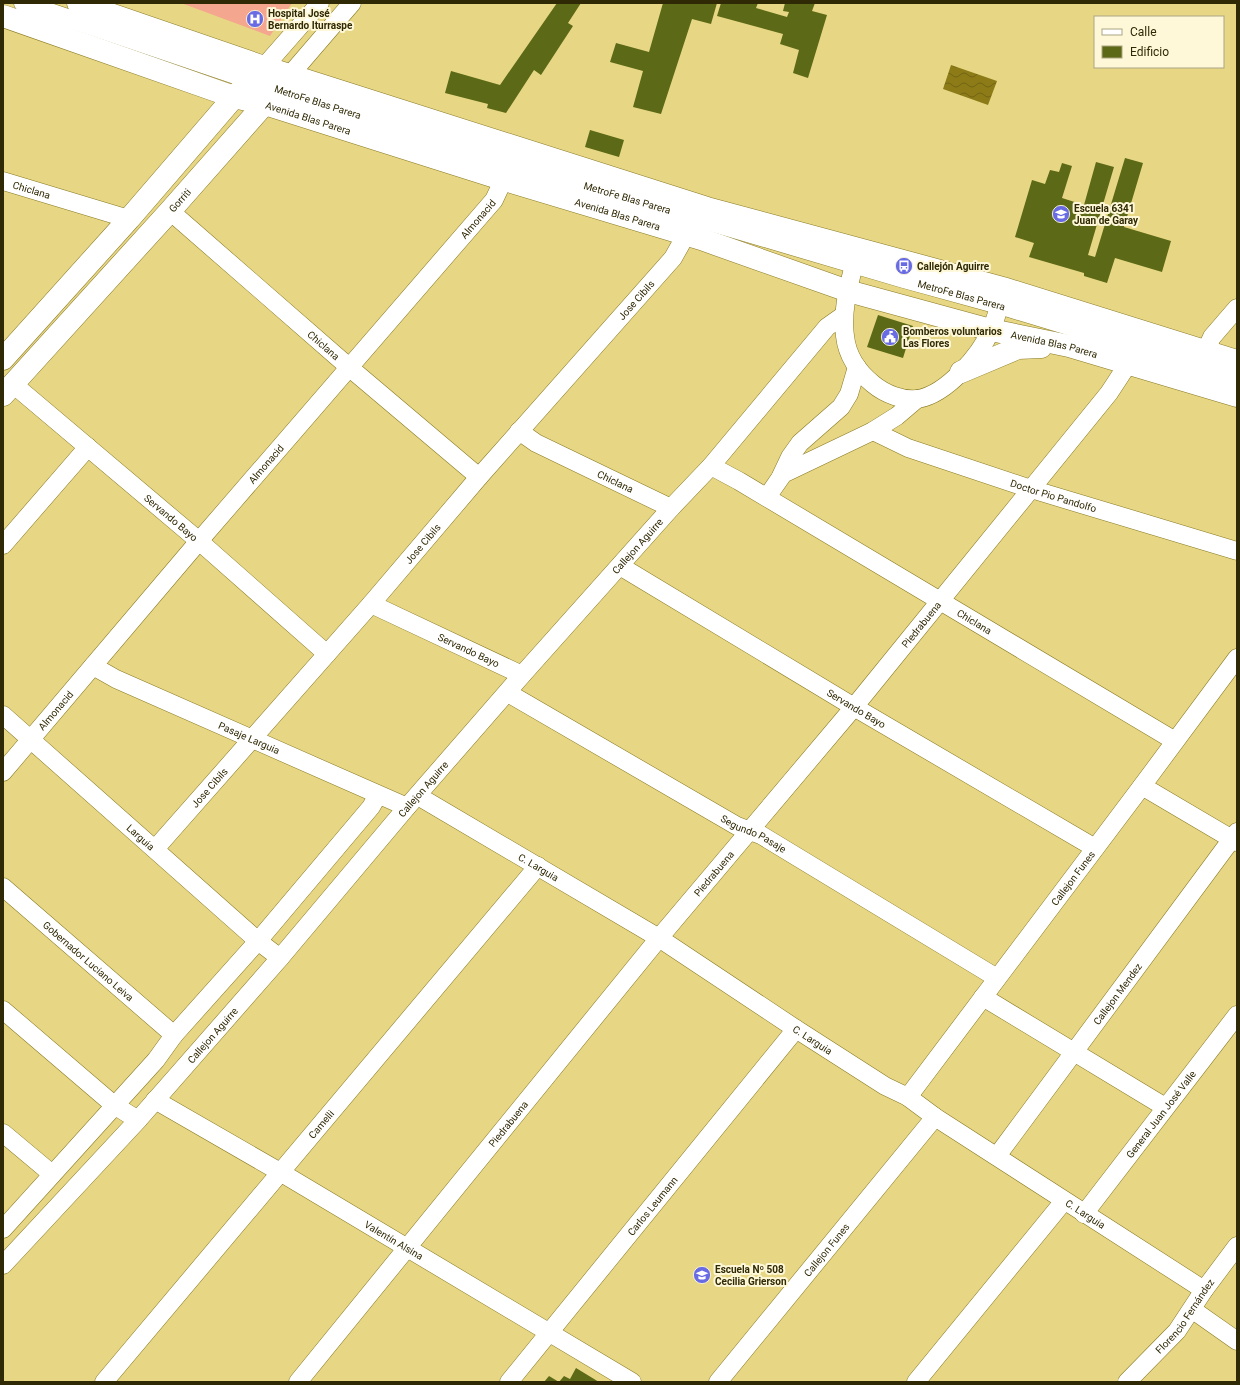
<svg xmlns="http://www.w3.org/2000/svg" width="1240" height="1385" viewBox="0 0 1240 1385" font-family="Roboto,sans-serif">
	<defs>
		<pattern id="water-waves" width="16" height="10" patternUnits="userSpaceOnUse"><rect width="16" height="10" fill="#8c7b17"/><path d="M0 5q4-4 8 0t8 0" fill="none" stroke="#736513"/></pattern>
	</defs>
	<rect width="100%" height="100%" fill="#e7d784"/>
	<!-- green -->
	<path fill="#f4a68e" d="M181 3H292L270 36Z"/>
	<!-- water -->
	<path fill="url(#water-waves)" d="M951 65 997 81 988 105 943 89Z"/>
	<!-- building -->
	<g fill="#5c6916">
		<path d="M557 3H581L568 23 573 26 541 75 534 70 506 113 487 108 488 104 445 93 451 71 500 85Z"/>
		<path d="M663 3H717L711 24 692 19 661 114 633 107 643 71 610 62 616 43 649 52Z"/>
		<path d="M721 3H758L756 8 787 17 789 12 783 11 785 3H815L812 11 827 15 808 78 793 73 799 50 780 44 783 34 717 16Z"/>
		<path d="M590 130 624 140 619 157 585 147Z"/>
		<path d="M1125 158 1143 163 1124 227 1171 241 1162 272 1115 258 1107 283 1084 276V273L1029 257 1034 243 1015 237 1032 180 1045 184 1050 170 1059 172 1062 163 1072 166 1062 198 1084 205 1096 162 1114 167 1088 255 1095 257Z"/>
		<path d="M878 315 913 326 903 358 867 347Z"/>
		<path d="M576 1368 599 1382H559L564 1376 570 1379Z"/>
		<path d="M549 1376 559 1382H544Z"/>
	</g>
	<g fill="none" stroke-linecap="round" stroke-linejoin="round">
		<defs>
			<g id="minor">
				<path id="s1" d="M23 3 250 80 510 163 904 279 999 305 1237 377"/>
				<path d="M264 67 320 3"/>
				<path d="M290 75 352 3"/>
				<path id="s2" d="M3 181 129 219"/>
				<path id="s3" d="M170 211 350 368 479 477"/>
				<path d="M857 252C851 279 841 308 845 336 847 355 858 372 873 384 885 394 903 401 918 399 947 394 980 355 991 330 996 319 999 307 1002 295"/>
				<path d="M1205 352 1212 337 1237 308"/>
				<path id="s4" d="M13 384 199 541 327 654"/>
				<path id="s5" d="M519 431 536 443 671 508"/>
				<path id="s6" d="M873 431 908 448 1031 489 1237 551"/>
				<path id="s7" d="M711 466 739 481 1175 741"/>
				<path d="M781 476 790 457 800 443 841 407 849 394 857 367"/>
				<path d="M767 497 783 474 873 431 897 416 917 399"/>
				<path d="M3 545 88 447"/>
				<path id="s8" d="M620 566 854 707 1095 848"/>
				<path id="s9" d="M371 604 522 675"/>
				<path id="s10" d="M93 666 116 679 407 807"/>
				<path id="s11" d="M508 693 737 826 761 835 997 978"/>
				<path id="s12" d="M3 715 258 941 280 958"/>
				<path id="s13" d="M3 772 199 541 494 200 509 168"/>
				<path d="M1142 786 1237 842"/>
				<path id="s14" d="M418 796 659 938 796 1029 885 1086 908 1097 935 1117 1204 1290"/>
				<path id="s15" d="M155 849 371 604 479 477 673 258 686 235"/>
				<path id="s16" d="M3 887 174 1035"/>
				<path d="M983 997 1165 1107"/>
				<path d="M3 1010 114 1105 138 1120"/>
				<path id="s17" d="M908 1097 1142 786 1237 658"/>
				<path id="s18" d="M155 1100 280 1172 632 1382"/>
				<path d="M3 1133 52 1174"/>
				<path id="s19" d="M997 1156 1237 832"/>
				<path id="s20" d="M1084 1214 1237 1015"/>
				<path d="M3 1229 156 1060 174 1035 258 941 371 807 378 795"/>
				<path id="s21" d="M3 1265 138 1120 280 958 407 807 522 675 671 508 711 466 827 327 844 315"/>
				<path d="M1193 1310 1237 1341"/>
				<path id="s22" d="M104 1382 538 866"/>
				<path id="s23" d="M298 1382 659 938 854 707 1109 393 1128 364"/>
				<path id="s24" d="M509 1382 796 1029"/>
				<path id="s25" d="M718 1382 935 1117"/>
				<path d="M916 1382 1064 1201"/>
				<path id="s26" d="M1127 1382 1177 1331 1204 1290 1237 1246"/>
			</g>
			<g id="major">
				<path d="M78 3 264 67 707 208 1003 288 1237 361"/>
				<path id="s27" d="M3 16 234 97 265 104 505 180 701 239 848 291 991 330 1069 346 1237 396"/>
				<path d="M3 359 129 219 234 97 264 67"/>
				<path d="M961 372 1018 348 1041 347"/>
				<path id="s28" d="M3 395 170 211 290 75"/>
			</g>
		</defs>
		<!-- minor casing -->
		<use href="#minor" stroke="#897922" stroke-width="19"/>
		<!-- major casing -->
		<use href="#major" stroke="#897922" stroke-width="23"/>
		<!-- minor -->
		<use href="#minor" stroke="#fff" stroke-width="18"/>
		<!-- major -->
		<use href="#major" stroke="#fff" stroke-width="22"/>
	</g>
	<!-- icons -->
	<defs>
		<symbol id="hospital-disc" viewBox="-11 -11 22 22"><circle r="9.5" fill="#686be4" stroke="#fef8d8"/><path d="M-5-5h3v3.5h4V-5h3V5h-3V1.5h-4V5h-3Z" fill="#fff"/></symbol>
		<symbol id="school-disc" viewBox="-11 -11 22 22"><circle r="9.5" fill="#686be4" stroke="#fef8d8"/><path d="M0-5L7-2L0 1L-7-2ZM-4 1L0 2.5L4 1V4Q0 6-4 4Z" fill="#fff"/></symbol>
		<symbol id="bus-disc" viewBox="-11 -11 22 22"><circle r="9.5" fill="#686be4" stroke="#fef8d8"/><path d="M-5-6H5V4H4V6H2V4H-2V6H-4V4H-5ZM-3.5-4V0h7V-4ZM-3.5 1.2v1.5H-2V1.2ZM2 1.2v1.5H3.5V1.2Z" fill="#fff"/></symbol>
		<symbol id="civic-disc" viewBox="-11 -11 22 22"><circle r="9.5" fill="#686be4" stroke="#fef8d8"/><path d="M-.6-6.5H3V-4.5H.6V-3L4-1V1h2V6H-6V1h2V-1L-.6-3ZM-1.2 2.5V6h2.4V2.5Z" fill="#fff"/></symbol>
	</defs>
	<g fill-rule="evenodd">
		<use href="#hospital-disc" x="245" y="9" width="20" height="20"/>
		<use href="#school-disc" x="1051" y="204" width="20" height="20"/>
		<use href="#bus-disc" x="894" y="256" width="20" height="20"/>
		<use href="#civic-disc" x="880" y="327" width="20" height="20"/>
		<use href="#school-disc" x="692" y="1265" width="20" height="20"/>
	</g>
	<g text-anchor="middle" stroke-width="4" stroke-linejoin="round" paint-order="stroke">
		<!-- poi labels -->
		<g font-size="10" font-weight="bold" fill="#302905" stroke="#fef8d8" text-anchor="start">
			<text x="268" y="17">Hospital José<tspan x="268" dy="12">Bernardo Iturraspe</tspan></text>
			<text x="1074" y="212">Escuela 6341<tspan x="1074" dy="12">Juan de Garay</tspan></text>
			<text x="917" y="270">Callejón Aguirre</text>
			<text x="903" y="335">Bomberos voluntarios<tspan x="903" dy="12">Las Flores</tspan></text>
			<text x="715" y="1273">Escuela Nº 508<tspan x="715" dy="12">Cecilia Grierson</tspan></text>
		</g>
		<!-- street labels -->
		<g font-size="10" fill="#302905" stroke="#fef8d8">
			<text dy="4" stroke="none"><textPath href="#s1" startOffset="311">MetroFe Blas Parera</textPath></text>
			<text dy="4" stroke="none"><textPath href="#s27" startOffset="322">Avenida Blas Parera</textPath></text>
			<text dy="4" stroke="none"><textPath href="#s2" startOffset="30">Chiclana</textPath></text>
			<text dy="4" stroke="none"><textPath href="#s1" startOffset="635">MetroFe Blas Parera</textPath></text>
			<text dy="4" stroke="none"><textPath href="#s28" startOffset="263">Gorriti</textPath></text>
			<text dy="4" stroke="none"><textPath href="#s27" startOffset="646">Avenida Blas Parera</textPath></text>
			<text dy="4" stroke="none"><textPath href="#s13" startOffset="729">Almonacid</textPath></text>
			<text dy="4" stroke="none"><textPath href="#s1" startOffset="983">MetroFe Blas Parera</textPath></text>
			<text dy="4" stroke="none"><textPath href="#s15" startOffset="730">Jose Cibils</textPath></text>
			<text dy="4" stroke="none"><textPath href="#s3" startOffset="204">Chiclana</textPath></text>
			<text dy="4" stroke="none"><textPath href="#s27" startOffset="1102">Avenida Blas Parera</textPath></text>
			<text dy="4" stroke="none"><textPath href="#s13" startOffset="405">Almonacid</textPath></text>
			<text dy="4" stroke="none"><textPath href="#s5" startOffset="109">Chiclana</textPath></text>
			<text dy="4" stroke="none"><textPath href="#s6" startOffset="192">Doctor Pio Pandolfo</textPath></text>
			<text dy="4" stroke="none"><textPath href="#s4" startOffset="207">Servando Bayo</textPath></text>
			<text dy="4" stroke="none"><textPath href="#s15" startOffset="406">Jose Cibils</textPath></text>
			<text dy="4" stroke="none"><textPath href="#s21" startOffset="959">Callejon Aguirre</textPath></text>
			<text dy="4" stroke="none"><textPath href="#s7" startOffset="306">Chiclana</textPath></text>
			<text dy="4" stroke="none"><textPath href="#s23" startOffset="981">Piedrabuena</textPath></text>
			<text dy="4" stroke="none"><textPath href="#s9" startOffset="108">Servando Bayo</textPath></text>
			<text dy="4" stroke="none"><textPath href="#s8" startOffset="276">Servando Bayo</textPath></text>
			<text dy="4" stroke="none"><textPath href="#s13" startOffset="81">Almonacid</textPath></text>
			<text dy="4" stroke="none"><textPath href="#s10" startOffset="172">Pasaje Larguia</textPath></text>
			<text dy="4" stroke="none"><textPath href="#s15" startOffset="82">Jose Cibils</textPath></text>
			<text dy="4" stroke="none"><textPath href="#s21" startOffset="635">Callejon Aguirre</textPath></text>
			<text dy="4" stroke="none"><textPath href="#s11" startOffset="283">Segundo Pasaje</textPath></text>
			<text dy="4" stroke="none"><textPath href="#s12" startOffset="184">Larguia</textPath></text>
			<text dy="4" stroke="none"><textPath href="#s14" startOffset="140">C. Larguia</textPath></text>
			<text dy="4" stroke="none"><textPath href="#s23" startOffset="657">Piedrabuena</textPath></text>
			<text dy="4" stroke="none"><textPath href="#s17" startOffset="274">Callejon Funes</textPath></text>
			<text dy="4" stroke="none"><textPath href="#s16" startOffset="113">Gobernador Luciano Leiva</textPath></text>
			<text dy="4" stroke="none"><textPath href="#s19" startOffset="202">Callejon Mendez</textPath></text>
			<text dy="4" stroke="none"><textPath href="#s21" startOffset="311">Callejon Aguirre</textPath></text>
			<text dy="4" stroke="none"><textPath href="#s14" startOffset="464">C. Larguia</textPath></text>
			<text dy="4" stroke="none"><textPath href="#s20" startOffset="126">General Juan José Valle</textPath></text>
			<text dy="4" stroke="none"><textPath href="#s22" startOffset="337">Camelli</textPath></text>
			<text dy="4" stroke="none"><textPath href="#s23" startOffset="333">Piedrabuena</textPath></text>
			<text dy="4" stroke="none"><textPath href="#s24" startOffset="227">Carlos Leumann</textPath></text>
			<text dy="4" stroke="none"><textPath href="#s14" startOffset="788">C. Larguia</textPath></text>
			<text dy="4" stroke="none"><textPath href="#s18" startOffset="277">Valentín Alsina</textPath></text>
			<text dy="4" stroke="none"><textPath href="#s25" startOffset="171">Callejon Funes</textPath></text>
			<text dy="4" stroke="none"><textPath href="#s26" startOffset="88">Florencio Fernández</textPath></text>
		</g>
	</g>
	<!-- border -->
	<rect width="1240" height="1385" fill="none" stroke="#302905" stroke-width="8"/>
	<!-- legend -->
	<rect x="1094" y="16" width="130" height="52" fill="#fef8d8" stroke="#aca584"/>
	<rect x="1102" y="29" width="20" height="6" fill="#ffffff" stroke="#aca584"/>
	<text x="1130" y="36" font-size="12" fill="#302905">Calle</text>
	<rect x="1102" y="46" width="20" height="12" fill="#5c6916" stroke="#aca584"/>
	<text x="1130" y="56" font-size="12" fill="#302905">Edificio</text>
</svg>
